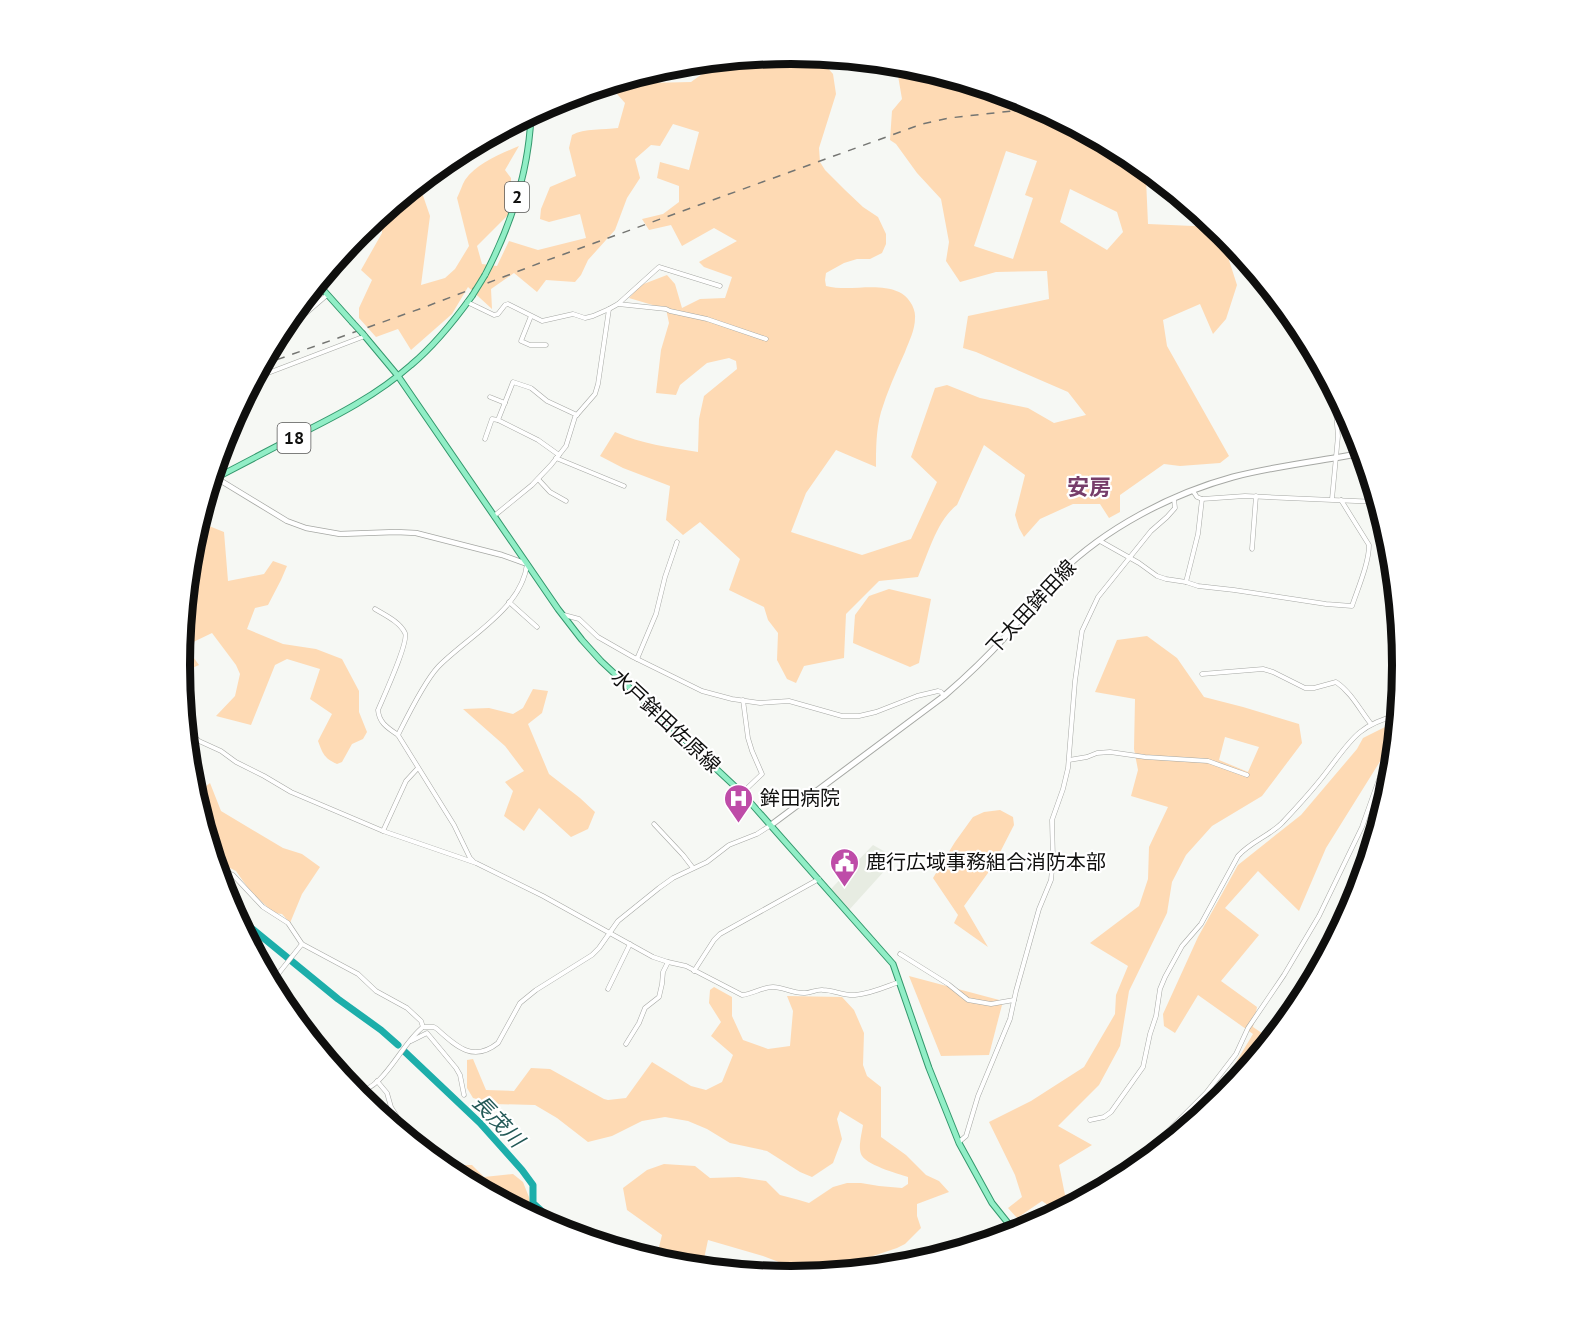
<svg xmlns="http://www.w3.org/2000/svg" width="1583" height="1331" viewBox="0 0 1583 1331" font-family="'PT Sans','Noto Sans JP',sans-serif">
	<rect width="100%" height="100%" fill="#f6f8f4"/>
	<!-- built -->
	<path fill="#e7ece2" d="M873 845 896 858 849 910 831 889Z"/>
	<!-- green -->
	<g fill="#fedab4" fill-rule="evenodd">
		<path d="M792 54 818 57 833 74 836 94 819 148 820 162 825 170 845 190 863 207 878 217 886 234V244L882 253 870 259H857L844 263 826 273 825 280 826 286C850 292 876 282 899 292 908 296 916 308 915 318 915 330 909 341 905 352 896 372 887 392 881 412 876 430 876 449 876 467L836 450 806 493 791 532 862 555 911 539 937 482 911 457 935 388 947 385 980 398 1028 408 1054 423 1086 415 1068 392 976 352 963 348 968 316 1049 299 1047 271 996 272 960 282 946 261 949 242 941 199 917 173 896 144 890 140 892 111 902 99 896 64 911 66 1026 101 1132 157 1148 171 1146 179 1148 224 1216 227 1219 229 1237 285 1226 319 1213 334 1200 304 1163 320 1167 346 1229 456 1220 463 1180 466 1164 464 1120 495V512L1109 518 1100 504H1073L1040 519 1024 537 1019 528 1015 515 1025 475 984 445 957 505C937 520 928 554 918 577L879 581 846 614 844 658 804 666 796 683 787 679 777 660 778 633 768 620 764 607 729 590 740 559 700 522 683 535 666 520 670 486 623 468 600 456 615 432C641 444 669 447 698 452L699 419 704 396 737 369 736 361 729 358 707 363 680 385 676 395 656 393 661 350 669 323 666 309 629 298 641 285 667 275 675 284 682 308 700 299 725 298 732 277 704 267 699 262 737 241 714 228 682 246 671 225 649 230 642 219 663 214 679 202V186L657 178 660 162 689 170 699 132 673 124 660 146 651 145 635 159 640 178 627 198 615 230 588 260 581 275 575 282 546 280 537 292 514 273 491 289 492 309 468 287 452 314 411 350 398 329 376 337 359 318V308L372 280 361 270 382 233V214L419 184 430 216 421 285 445 278 455 269 469 246 457 198C460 192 462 185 465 180 477 163 500 154 519 146L505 170 511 178V189L508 215 477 246 482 264 497 266 509 241 538 250 586 238 580 214 549 222 540 219 541 209 550 187 576 176 569 148 572 135C584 128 604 130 618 128L625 103 610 86V84L623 81 647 83 691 82 720 61ZM1006 151 1037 161 1025 195 1033 198 1013 259 974 246ZM1070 189 1117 212 1123 232 1107 250 1060 222Z"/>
		<path d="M199 522 224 532 228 581 264 574 273 561 287 566 281 580 268 605 255 608 247 629 283 644 316 649 342 659 359 691V712L367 732 363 739 352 744 342 762 337 764C324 758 323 754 318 741L332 714 310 699 320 669 287 659 275 665 251 725 216 716 235 696 240 674 236 665 212 633 185 646 199 665 181 673 180 665 192 546Z"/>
		<path d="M889 589 931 599 919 663 910 667 853 643 855 615 869 596Z"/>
		<path d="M1147 636 1177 658 1204 697 1243 707 1299 724 1302 743 1262 796 1212 826 1186 855 1172 882 1167 913 1129 991 1120 1046 1099 1085 1058 1126 1092 1145 1059 1165 1065 1195 1087 1187 1093 1194 1059 1213 1042 1201 1017 1218 1008 1208 1022 1197 1015 1175 989 1122 1031 1101 1084 1067 1115 1014 1116 995 1128 966 1090 943 1139 906 1148 879 1149 847 1168 807 1131 796 1138 770 1134 749 1135 699 1095 692 1117 640ZM1225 737 1259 747 1248 772 1219 760Z"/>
		<path d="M533 689 548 691 542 713 528 724 549 774 580 798 595 812 588 829 571 837 539 808 524 831 504 816 513 791 505 782 524 771 505 746 463 709 489 708 513 714 523 708Z"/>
		<path d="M1397 721 1395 746 1389 747 1326 848 1299 911 1258 871 1225 908 1259 935 1221 981 1257 1007 1253 1027 1272 1040 1240 1078 1229 1074 1253 1034 1198 995 1175 1033 1164 1026 1163 1014 1198 937 1238 865 1301 815 1357 749 1363 738Z"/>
		<path d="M210 783 221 811 283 848 302 854 320 867 302 894 290 923 282 914 274 913 250 891 236 871 214 860 195 795Z"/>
		<path d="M1000 810 1013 817 1014 825 993 866 964 906 988 947 954 923 958 915 933 878 955 842 973 817 984 812Z"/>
		<path d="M909 976 1003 1001 989 1055 941 1056Z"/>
		<path d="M714 987 732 997V1016L743 1040 768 1049 790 1046 793 1011 787 996 842 997 854 1010 864 1033 863 1065 867 1076 881 1087V1137L906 1155 926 1175 939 1181 949 1192 917 1204V1216L921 1228 905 1244 897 1248 867 1258 836 1271 792 1267 763 1256 708 1240 702 1268 672 1265 636 1254 635 1251H658L662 1235 627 1210 623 1188 647 1170 664 1164 695 1166 710 1178 739 1177 766 1181 780 1195 799 1200 809 1203 833 1187 847 1183H861L879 1186 902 1188 908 1184V1177C898 1174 864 1164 861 1154 858 1146 862 1133 863 1125L840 1111 837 1119 842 1139 833 1163 812 1177 800 1172 767 1151 730 1143 707 1129 688 1121 665 1117 642 1121 612 1136 588 1142 557 1118 535 1105 494 1104 473 1098 467 1088V1060L473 1059 486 1090 514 1091 531 1068 550 1069 604 1099 608 1100 626 1098 652 1062 691 1086 706 1090 722 1082 733 1055 711 1036 721 1022 709 1003 710 990Z"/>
		<path d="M457 1165H472L484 1177 513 1174 523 1182 538 1220 511 1206 507 1196C484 1189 462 1183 443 1167Z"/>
	</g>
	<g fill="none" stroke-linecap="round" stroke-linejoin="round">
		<!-- river -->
		<g stroke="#1daeaa" stroke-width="7">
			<path d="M234 914 338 999 381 1030 398 1045"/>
			<path d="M404 1051 480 1123 522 1170 533 1185V1203L546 1215V1225"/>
		</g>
		<defs>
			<g id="minor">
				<path d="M467 302 494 315 498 314 505 305 508 304 542 321 573 314 585 318 593 316 609 309"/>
				<path d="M618 304 659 267 720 286"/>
				<path d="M531 316 521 341 530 345H546"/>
				<path d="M277 338 327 295"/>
				<path d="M255 378 365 336"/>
				<path d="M490 397 505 403"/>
				<path d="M485 439 492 419 498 420"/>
				<path d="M559 455 538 440 498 420 513 382 531 388 547 401 577 415"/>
				<path d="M556 458 624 486"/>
				<path d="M538 479 550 492 566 501"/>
				<path d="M1193 491 1197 497 1202 499 1245 496 1378 502"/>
				<path d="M1332 499 1338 436 1334 390"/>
				<path d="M494 516 532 485 551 465 566 446 575 417 595 394 598 384 609 309 618 304 666 309 670 311 707 319 766 339"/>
				<path d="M1100 541 1139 563 1157 576 1166 579 1186 582 1198 586 1234 590 1326 604 1352 606C1358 588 1369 563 1369 545L1341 500"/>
				<path d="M1252 549 1256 496"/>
				<path d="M1186 582 1198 534 1202 499"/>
				<path d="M509 602 537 627"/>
				<path d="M375 609C385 615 400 622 405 633 409 642 383 698 378 710 379 723 388 728 398 735L454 825 470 858 473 861"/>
				<path d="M564 615 579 619 598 637 633 657 702 691 732 699 760 703 789 701 842 716H859L876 712 917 696 938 691 941 692 944 696"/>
				<path d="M637 659 656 614 665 577 677 542"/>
				<path d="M1202 674 1263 669 1273 672 1305 688H1314L1336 682C1351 692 1360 710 1371 724"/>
				<path d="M186 724 193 736 199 741 221 751 236 762 264 776 291 792 383 831 476 863 543 896 653 957 668 962 686 966 742 995C753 994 762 987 773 987 783 987 794 994 805 993 811 993 817 989 823 990 834 990 844 996 855 995 870 994 885 987 899 982"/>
				<path d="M398 735C408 715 424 682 438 667 467 637 522 609 527 564"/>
				<path d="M1069 760 1087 757 1097 753 1110 752 1145 757 1208 761 1247 775"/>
				<path d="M742 793 762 774 752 751 748 738 743 700"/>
				<path d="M654 824 683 855 693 868"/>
				<path d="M383 831 406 781 418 768"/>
				<path d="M217 867 233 875 263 907 288 923 302 944 358 974 376 991 407 1008 421 1021 423 1027"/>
				<path d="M900 954 948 984 968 1000 991 1004 1014 1000"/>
				<path d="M694 971 714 940 720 934 819 879"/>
				<path d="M271 983 302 944"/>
				<path d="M608 989 630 944"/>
				<path d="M411 1041 427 1033 456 1068 460 1075 464 1095"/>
				<path d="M626 1044 639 1023 645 1008 659 997 662 984 663 972 668 962"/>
				<path d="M377 1081 387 1093 391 1107 396 1115"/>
				<path d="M355 1093C385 1089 400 1045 423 1027H434L437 1029C456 1046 473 1063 498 1043L520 1003 536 990 592 955 599 948 618 921 659 888 673 878 707 862 729 845 757 834 771 825"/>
				<path d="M1090 1120 1104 1117 1111 1112 1143 1067 1150 1034 1156 1016 1160 989 1165 977 1182 946 1201 924 1238 856C1250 842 1269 836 1282 823 1298 806 1314 789 1328 770 1351 740 1358 725 1398 715"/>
				<path d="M959 1142 966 1136 978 1096 1010 1019 1016 991 1039 909 1051 880 1053 859 1052 820 1063 789 1068 768 1075 681 1082 631 1098 597 1151 531 1167 517 1175 508 1174 499"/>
				<path d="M1131 1174 1167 1132 1206 1093 1236 1054 1248 1028 1284 975 1319 916 1362 827 1383 768 1386 762 1394 760"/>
				<path d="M1001 1238 1008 1223"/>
			</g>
			<path id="tertiary" d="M213 476 287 521 306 528 340 534 396 532 416 533 502 555 527 564"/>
			<path id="secondary" d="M771 825 944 696C966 677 987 657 1006 636 1024 615 1040 592 1060 573 1106 528 1171 494 1233 477 1275 466 1320 461 1363 453"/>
			<g id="primary">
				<path d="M485 275C511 225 529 171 531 115"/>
				<path d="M318 284 352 322"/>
				<path d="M363 334 398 376 558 609 582 640 601 661 742 793 893 964 929 1068 959 1143 992 1203 1008 1223 1020 1232"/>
				<path d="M212 480C241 465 269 450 298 435 338 415 377 395 411 365 435 345 454 321 472 296"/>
			</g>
		</defs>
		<!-- minor casing -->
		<use href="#minor" stroke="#a6a8a4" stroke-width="5"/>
		<!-- tertiary casing -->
		<use href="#tertiary" stroke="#a6a8a4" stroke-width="6"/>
		<!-- secondary casing -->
		<use href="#secondary" stroke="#a6a8a4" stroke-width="7"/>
		<!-- primary casing -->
		<use href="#primary" stroke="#34986d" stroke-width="7"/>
		<!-- minor -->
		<use href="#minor" stroke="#fff" stroke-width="4"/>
		<!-- tertiary -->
		<use href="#tertiary" stroke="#fff" stroke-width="4.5"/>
		<!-- secondary -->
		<use href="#secondary" stroke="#fff" stroke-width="5"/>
		<!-- primary -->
		<use href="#primary" stroke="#91eec6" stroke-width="5"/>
		<!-- rail -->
		<path stroke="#747572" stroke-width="1.5" stroke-dasharray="8 8" stroke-linecap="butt" d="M262 365 425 307 545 261 922 124 949 118 1039 108"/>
		<defs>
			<path id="minor-bridge" d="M265 359 268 368"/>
			<g id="primary-bridge">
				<path d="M472 296 485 275"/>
				<path d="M352 322 363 334"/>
			</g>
		</defs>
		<!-- minor-bridge casing -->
		<use href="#minor-bridge" stroke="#a6a8a4" stroke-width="5" stroke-linecap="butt"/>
		<!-- primary-bridge casing -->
		<use href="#primary-bridge" stroke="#34986d" stroke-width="7" stroke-linecap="butt"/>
		<!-- minor-bridge -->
		<use href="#minor-bridge" stroke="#fff" stroke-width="4"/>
		<!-- primary-bridge -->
		<use href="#primary-bridge" stroke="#91eec6" stroke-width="5"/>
	</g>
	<!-- icons -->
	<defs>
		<symbol id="hospital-pin" viewBox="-11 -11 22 30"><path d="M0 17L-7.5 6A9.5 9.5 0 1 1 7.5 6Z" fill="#be4ca8" stroke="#fff"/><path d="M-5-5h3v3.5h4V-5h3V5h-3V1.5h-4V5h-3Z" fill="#fff"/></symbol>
		<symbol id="civic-pin" viewBox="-11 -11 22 30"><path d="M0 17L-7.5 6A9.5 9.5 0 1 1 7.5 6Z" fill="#be4ca8" stroke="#fff"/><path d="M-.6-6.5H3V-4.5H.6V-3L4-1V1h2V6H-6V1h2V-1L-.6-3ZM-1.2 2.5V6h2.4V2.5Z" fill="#fff"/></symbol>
	</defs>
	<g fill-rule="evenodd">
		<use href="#hospital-pin" x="722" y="782" width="33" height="45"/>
		<use href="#civic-pin" x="828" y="846" width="33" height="45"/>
	</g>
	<g text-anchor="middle" stroke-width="4.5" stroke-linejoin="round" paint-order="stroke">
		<!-- shield labels -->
		<g fill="#fff" stroke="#575756" stroke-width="1.5">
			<rect x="505" y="182" width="24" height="30" rx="4.5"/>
			<rect x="277.5" y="423" width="33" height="30" rx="4.5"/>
		</g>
		<g font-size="18" font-weight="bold" fill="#0f0f0e">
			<text x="517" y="203">2</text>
			<text x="294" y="444">18</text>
		</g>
		<!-- street labels -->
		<g font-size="20" fill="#0f0f0e" stroke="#fff">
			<text transform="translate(1031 607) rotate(-47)" y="7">下太田鉾田線</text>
			<text transform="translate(666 721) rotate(43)" y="7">水戸鉾田佐原線</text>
		</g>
		<!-- poi labels -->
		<g font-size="20" fill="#0f0f0e" stroke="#fff" text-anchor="start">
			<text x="760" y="805">鉾田病院</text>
			<text x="866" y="869">鹿行広域事務組合消防本部</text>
		</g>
		<!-- water labels -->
		<g font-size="21" font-style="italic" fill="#225856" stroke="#fff">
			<text transform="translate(498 1121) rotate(46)" y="7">長茂川</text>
		</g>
		<!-- quarter labels -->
		<g font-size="22" font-weight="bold" fill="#763d6a" stroke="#fff">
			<text x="1089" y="495">安房</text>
		</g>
	</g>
	<!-- crop -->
	<path d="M0 0H1583V1331H0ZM190 665a601 601 0 1 1 1202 0a601 601 0 1 1-1202 0Z" fill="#fff" fill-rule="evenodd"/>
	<path fill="none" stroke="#0f0f0e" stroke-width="8" d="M190 665a601 601 0 1 1 1202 0a601 601 0 1 1-1202 0Z"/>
</svg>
